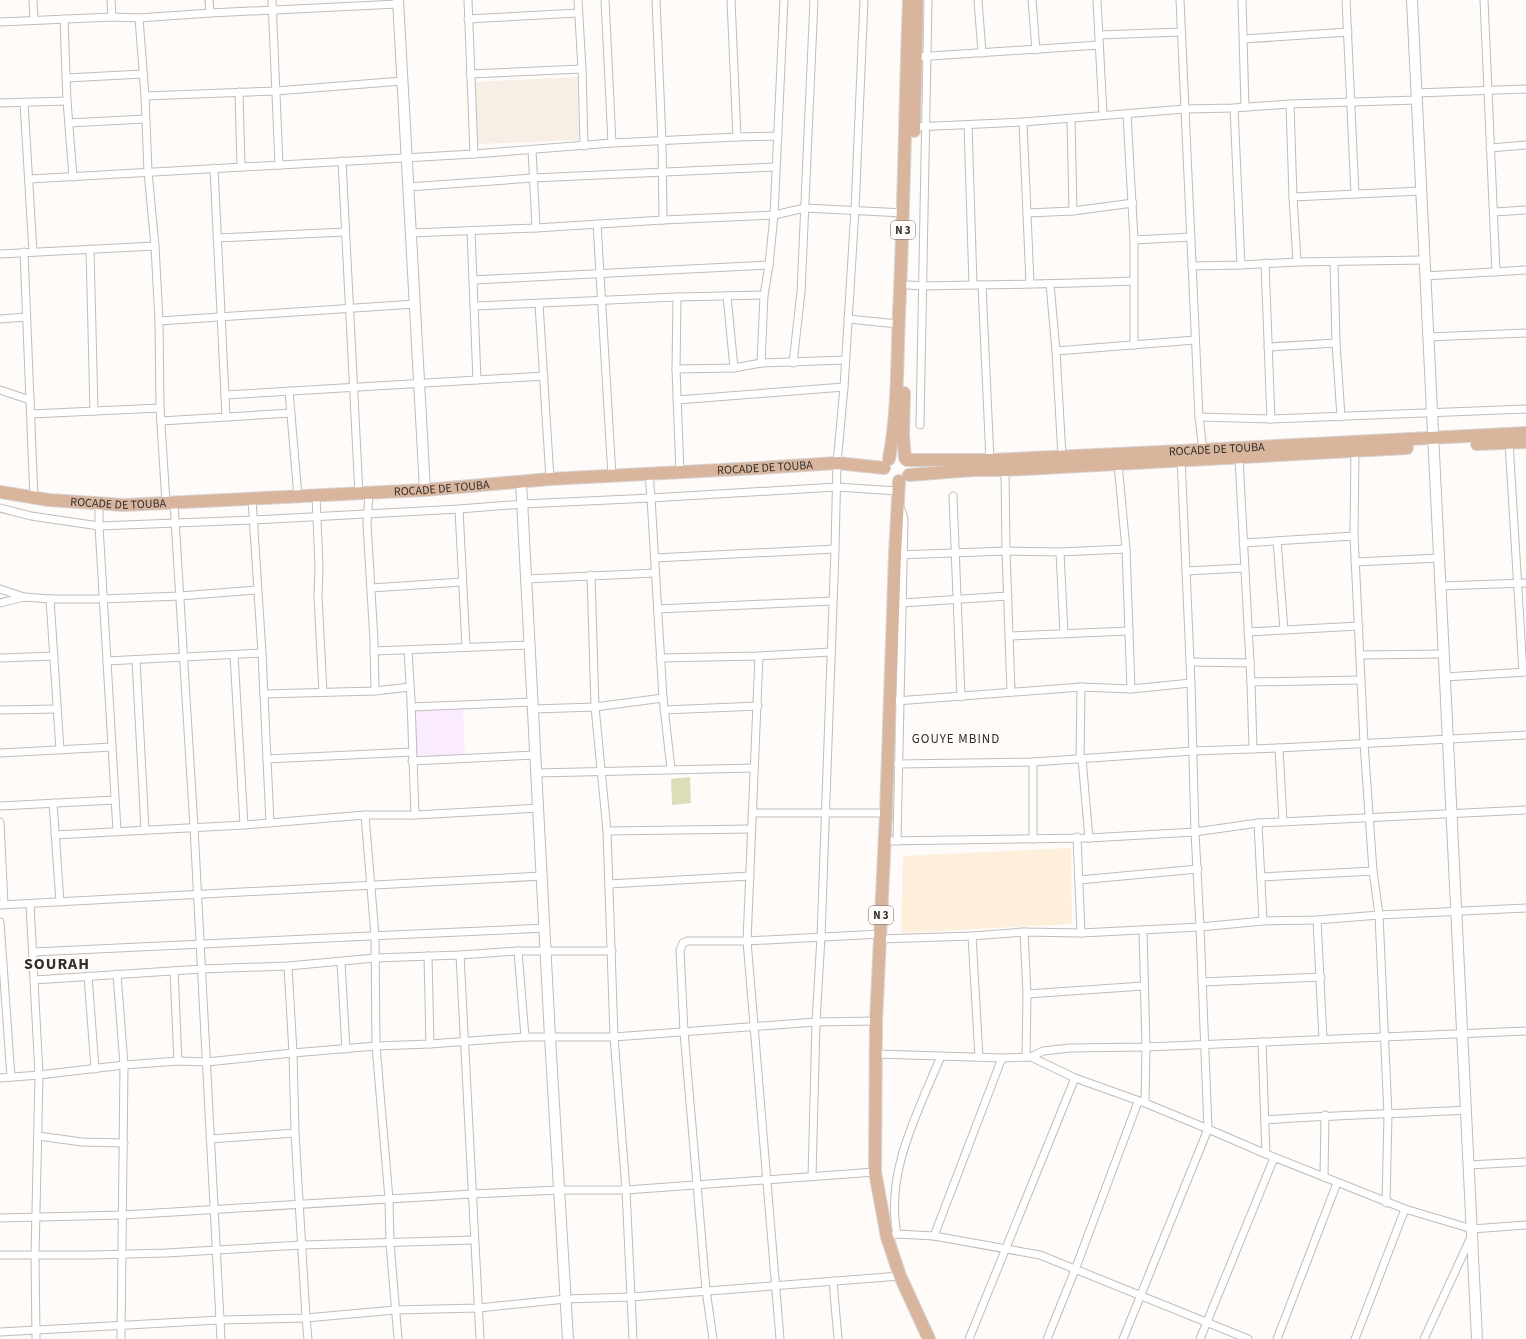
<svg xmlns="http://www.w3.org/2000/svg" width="1526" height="1339" viewBox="0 0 1526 1339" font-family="'Source Sans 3',sans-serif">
	<rect width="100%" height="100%" fill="#fefbf8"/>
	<!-- commercial -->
	<path fill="#fdefdc" d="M1071 848 1072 924 901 933 903 856Z"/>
	<!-- built -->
	<path fill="#f7eee6" d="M577 77 579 140 478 144 475 82Z"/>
	<!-- medical -->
	<path fill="#fbebfe" d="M463 707 465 755 416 757 414 709Z"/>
	<!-- green -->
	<path fill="#dbdeb9" d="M690 777 691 803 672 805 671 779Z"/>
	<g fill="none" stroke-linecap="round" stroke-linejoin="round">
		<defs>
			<g id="street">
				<path d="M33 0 34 20"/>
				<path d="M111 0 112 17"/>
				<path d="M209 0 210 13"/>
				<path d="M272 0 279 165"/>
				<path d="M468 0 474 154"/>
				<path d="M578 0 582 69 584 146"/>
				<path d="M605 0 612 143"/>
				<path d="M656 0 662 141 663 220"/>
				<path d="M731 0 737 137"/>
				<path d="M978 0 982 53"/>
				<path d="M1032 0 1036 50"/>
				<path d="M1097 0 1103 115"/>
				<path d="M1180 0 1199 417 1203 450"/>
				<path d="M1242 0 1245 107"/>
				<path d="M1346 0 1355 194"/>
				<path d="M1484 0 1496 272"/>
				<path d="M139 18 145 96 148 172 155 246 159 321 160 408 166 503"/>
				<path d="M64 19 67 101 73 177"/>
				<path d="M468 19 578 13"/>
				<path d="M0 22 112 17 139 18 210 13 398 4"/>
				<path d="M1099 35 1181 32"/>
				<path d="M1244 39 1348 32"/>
				<path d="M916 57 1099 45"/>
				<path d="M470 74 582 69"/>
				<path d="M66 78 143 74"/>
				<path d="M239 92 241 167"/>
				<path d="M1416 93 1526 89"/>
				<path d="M145 96 276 91 402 81"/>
				<path d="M0 103 67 101"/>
				<path d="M24 103 33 252"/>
				<path d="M1290 104 1293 197 1297 262"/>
				<path d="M1234 108 1241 265"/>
				<path d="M1127 114 1134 240V345"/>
				<path d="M1071 119 1073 211"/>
				<path d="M1023 122 1030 283"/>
				<path d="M69 123 145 119"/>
				<path d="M968 125 973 285"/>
				<path d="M914 127 1023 122 1185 109 1234 108 1290 104 1417 100"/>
				<path d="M1490 148 1526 145"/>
				<path d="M532 150 536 228"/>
				<path d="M342 161 359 494"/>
				<path d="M214 168 226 417"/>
				<path d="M30 179 474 154 612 143 737 137 778 136"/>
				<path d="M408 187 533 178 775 167"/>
				<path d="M1293 197 1421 191"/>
				<path d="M1494 212 1526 210"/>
				<path d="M1027 213 1073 211 1133 203"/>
				<path d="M597 224 612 476"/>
				<path d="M471 231 477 380"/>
				<path d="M411 233 536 228 663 220 774 215 805 208 904 213"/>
				<path d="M217 238 345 232"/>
				<path d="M1134 240 1191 237"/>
				<path d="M90 249 94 411"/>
				<path d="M24 252 34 499"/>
				<path d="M0 254 155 246"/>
				<path d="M1334 262 1336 343 1341 417"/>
				<path d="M1265 263 1271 419"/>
				<path d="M1192 266 1241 265 1297 262 1424 260"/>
				<path d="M1425 276 1526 270"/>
				<path d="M473 280 769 265"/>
				<path d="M1050 284 1056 351 1062 456"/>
				<path d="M908 285 922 286C992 285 1063 284 1133 281"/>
				<path d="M982 285 990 460"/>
				<path d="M727 296 734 368"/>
				<path d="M677 297 676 369 680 473"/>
				<path d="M539 304 550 479"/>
				<path d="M474 306 677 297 764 295"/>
				<path d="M0 319 26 317"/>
				<path d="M848 319 898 324"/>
				<path d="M159 321 415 304"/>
				<path d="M1428 337 1526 333"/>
				<path d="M1268 347 1336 343"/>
				<path d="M1056 351 1195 340"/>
				<path d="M761 363 764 295 769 265 774 215 784 0"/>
				<path d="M793 363 801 292 814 0"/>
				<path d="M676 369 734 368 761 363 845 360"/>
				<path d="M0 390 30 400"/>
				<path d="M289 391 298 497"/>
				<path d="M225 395 544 376"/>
				<path d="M677 400 844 387"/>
				<path d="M31 414 160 408"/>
				<path d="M1199 417 1271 419 1526 409"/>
				<path d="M161 421 291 413"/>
				<path d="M920 425 928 0"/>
				<path d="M1509 442 1523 672"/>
				<path d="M1355 448 1354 536 1364 743 1373 871 1379 915 1388 1115 1386 1203"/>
				<path d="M1239 458 1251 682 1253 749"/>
				<path d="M1118 464 1126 549 1131 689"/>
				<path d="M1005 470 1006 551 1011 692"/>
				<path d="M649 474 651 498 663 698 671 769"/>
				<path d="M369 493 367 524 374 641 375 691"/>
				<path d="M316 496 319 567 318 597 323 692"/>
				<path d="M953 496 961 697"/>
				<path d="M252 499 262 653 270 823"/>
				<path d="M174 503 194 827 221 1339"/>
				<path d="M99 504V526L117 831"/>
				<path d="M0 508 31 516 99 526 253 520 459 509 523 504 651 498 836 487 898 491"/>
				<path d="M459 509 466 647"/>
				<path d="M1277 541 1284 630"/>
				<path d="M1243 543 1354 536"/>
				<path d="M1060 552 1064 634"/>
				<path d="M898 555 1006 551 1060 552 1126 549"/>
				<path d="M655 558 835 549"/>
				<path d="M1355 562 1439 558"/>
				<path d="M1186 571 1244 568"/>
				<path d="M591 575 595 707 607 831 614 1037 626 1190 633 1339"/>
				<path d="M527 579 655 573"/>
				<path d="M1440 586 1526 583"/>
				<path d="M371 588 462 582"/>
				<path d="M0 589 24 597"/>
				<path d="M50 599 60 750"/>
				<path d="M0 603 24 597 50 599H103L180 596 257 590"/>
				<path d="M902 603 1008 596"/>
				<path d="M658 609 832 601"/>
				<path d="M1248 632 1359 626"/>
				<path d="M1010 636 1129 631"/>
				<path d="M408 650 411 700 415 815"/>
				<path d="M374 651 530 645"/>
				<path d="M234 655 244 825"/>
				<path d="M1360 655 1444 654"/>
				<path d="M759 656 747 941 780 1339"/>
				<path d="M0 658 54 656"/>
				<path d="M660 658 759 656 831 652"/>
				<path d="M136 660 145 830"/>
				<path d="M107 661 262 653"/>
				<path d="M1190 662 1250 663"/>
				<path d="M1445 677 1526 672"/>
				<path d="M1251 682 1361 680"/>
				<path d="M264 694 375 691 410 687"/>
				<path d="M896 701 1081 687 1131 689 1191 683"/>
				<path d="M411 707 533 702"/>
				<path d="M534 709 595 707 663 698"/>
				<path d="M0 710 57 709"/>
				<path d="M664 710 758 706"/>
				<path d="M1279 748 1283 822"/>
				<path d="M0 753 112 747"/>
				<path d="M267 759 412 752"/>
				<path d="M1080 759 1081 687"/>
				<path d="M1082 759 1089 838"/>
				<path d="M412 761 536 755"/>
				<path d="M898 764 1033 762 1193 751 1279 748 1526 735"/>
				<path d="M537 773 754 768"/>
				<path d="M53 803 60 902"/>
				<path d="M0 806 115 800"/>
				<path d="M752 813H886"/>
				<path d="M365 815 375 936 376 1046 389 1199 390 1243 398 1339"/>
				<path d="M0 822 4 905"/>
				<path d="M1258 823 1263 921"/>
				<path d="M607 831 751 829"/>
				<path d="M55 835 244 825 365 815H415L539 808"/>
				<path d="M1077 837 1081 933"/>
				<path d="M1033 839V762"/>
				<path d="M885 841 1089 838 1195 832 1258 823 1526 810"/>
				<path d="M897 841 904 519 900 506"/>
				<path d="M1261 877 1373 871"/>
				<path d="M1079 880 1198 869"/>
				<path d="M609 884 750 876"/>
				<path d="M30 904 39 1075 35 1256 36 1339"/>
				<path d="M0 905 543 876"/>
				<path d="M1317 920 1323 1039"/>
				<path d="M0 922 11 1077"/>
				<path d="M1143 930 1146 1047 1145 1103"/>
				<path d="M1024 932 1027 994 1026 1057"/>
				<path d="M972 936 979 1057"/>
				<path d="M880 939 972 936 1024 932 1081 933 1200 927 1263 921 1317 920 1379 915 1526 908"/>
				<path d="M518 951 525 1037"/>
				<path d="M33 952C204 943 375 936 546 928"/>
				<path d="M460 955 480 1339"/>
				<path d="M428 956 430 1044"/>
				<path d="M341 962 346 1049"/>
				<path d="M288 966 293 1053 295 1133 306 1318 308 1339"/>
				<path d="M174 971 178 1061"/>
				<path d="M117 974 124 1065 121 1339"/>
				<path d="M88 976 95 1069"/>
				<path d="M34 980 202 969 288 966 375 958 460 955 518 951H612"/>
				<path d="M1202 982 1321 977"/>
				<path d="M1027 994 1143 986"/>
				<path d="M1262 1042 1266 1154"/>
				<path d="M877 1054 1002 1058 1031 1057 1043 1051 1070 1048 1146 1047 1526 1031"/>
				<path d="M1031 1057 1075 1078 1145 1103 1208 1129 1266 1154 1405 1209 1472 1229 1526 1225"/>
				<path d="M0 1078 39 1075 124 1065 178 1061 207 1062 293 1053 376 1046 430 1044 525 1037H614L816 1022 876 1021"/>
				<path d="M1265 1120C1331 1115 1399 1114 1466 1110"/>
				<path d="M38 1136 82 1142 124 1143"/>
				<path d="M210 1139 295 1133"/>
				<path d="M1468 1165 1526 1162"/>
				<path d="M812 1176 816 1022 821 937 835 549 837 463 844 387 855 209 864 0"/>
				<path d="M1324 1177 1325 1115"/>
				<path d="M0 1218 123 1215 472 1194 560 1190H626L875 1172"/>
				<path d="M897 1234C885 1172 918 1112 941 1056"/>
				<path d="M934 1236 1002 1058"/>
				<path d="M887 1237 897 1234 934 1236 1040 1255 1248 1339"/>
				<path d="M0 1255H93L166 1253 302 1245 474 1240"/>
				<path d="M833 1281 838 1339"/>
				<path d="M0 1332 220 1320 306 1318 395 1310 478 1308 566 1299 631 1297 900 1276"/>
				<path d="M713 1339 706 1290 684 1032 680 950 683 943 687 941H747L880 934"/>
				<path d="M969 1339 1075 1078"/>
				<path d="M1047 1339 1075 1270 1138 1102"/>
				<path d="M1123 1339 1208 1129 1200 927 1195 832 1191 683 1181 458"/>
				<path d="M1200 1339 1274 1158"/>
				<path d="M1277 1339 1337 1183"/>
				<path d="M1355 1339 1405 1209"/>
				<path d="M1424 1339 1471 1237"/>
			</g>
			<g id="secondary">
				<path d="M398 0 425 490"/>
				<path d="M1412 0 1477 1339"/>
				<path d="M521 481 550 1037 568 1339"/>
			</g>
			<g id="primary">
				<path d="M914 131 917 0"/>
				<path d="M904 393 903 435 905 458"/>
				<path d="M1477 444 1526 442"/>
				<path d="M889 459C898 411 897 362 899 314 904 209 905 105 909 0"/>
				<path id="s1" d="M907 460H990L1181 451 1526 433"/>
				<path d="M909 475 973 470H1005L1407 448"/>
				<path d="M899 481 895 555 886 813 876 1021 875 1172 887 1237 900 1276 929 1339"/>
				<path id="s2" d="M0 492 49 500 124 505 425 490 550 479 759 468 837 463 884 468"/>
			</g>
		</defs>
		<!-- street casing -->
		<use href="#street" stroke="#bfbcb9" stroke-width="9"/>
		<!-- secondary casing -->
		<use href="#secondary" stroke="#bfbcb9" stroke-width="12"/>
		<!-- primary casing -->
		<use href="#primary" stroke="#d6d5d5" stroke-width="14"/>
		<!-- street -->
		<use href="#street" stroke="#fff" stroke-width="7"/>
		<!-- secondary -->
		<use href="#secondary" stroke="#fff" stroke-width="10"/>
		<!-- primary -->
		<use href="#primary" stroke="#d9b59d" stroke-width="12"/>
	</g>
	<g text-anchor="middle" stroke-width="4" stroke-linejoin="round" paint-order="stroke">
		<!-- shield labels -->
		<g fill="#fefbf8" stroke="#6e6c6b" stroke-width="1">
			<rect x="891" y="221" width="24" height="18" rx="3"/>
			<rect x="869" y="906" width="24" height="18" rx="3"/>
		</g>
		<g font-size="11" font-weight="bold" fill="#302f2e">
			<text x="903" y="234">N 3</text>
			<text x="881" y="919">N 3</text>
		</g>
		<!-- street labels -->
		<g font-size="12" fill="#302f2e" stroke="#fefbf8">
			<text dy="4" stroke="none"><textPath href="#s1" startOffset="310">ROCADE DE TOUBA</textPath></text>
			<text dy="4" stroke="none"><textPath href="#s2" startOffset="767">ROCADE DE TOUBA</textPath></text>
			<text dy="4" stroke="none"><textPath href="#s2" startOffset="443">ROCADE DE TOUBA</textPath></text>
			<text dy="4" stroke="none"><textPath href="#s2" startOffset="119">ROCADE DE TOUBA</textPath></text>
		</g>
		<!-- neighbourhood labels -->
		<g font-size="13" letter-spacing="1" fill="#302f2e" stroke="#fefbf8">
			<text x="956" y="743">GOUYE MBIND</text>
		</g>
		<!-- district labels -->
		<g font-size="16" font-weight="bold" letter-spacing="1" fill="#302f2e" stroke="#fefbf8">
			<text x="57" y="969">SOURAH</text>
		</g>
	</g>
</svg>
